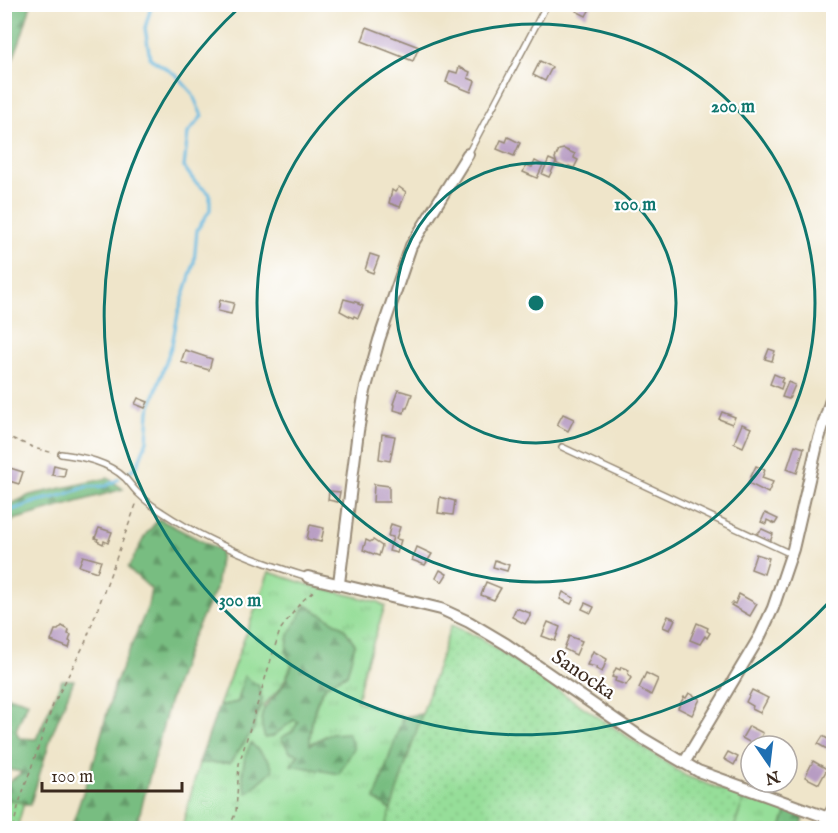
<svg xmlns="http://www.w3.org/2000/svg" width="838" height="833" viewBox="0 0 838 833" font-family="'IM FELL English',serif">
	<defs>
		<pattern id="grass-tufts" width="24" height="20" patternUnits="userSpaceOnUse" patternTransform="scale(1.5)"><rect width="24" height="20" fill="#96de99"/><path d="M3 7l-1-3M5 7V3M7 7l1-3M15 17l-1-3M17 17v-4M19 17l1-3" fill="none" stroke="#82bf83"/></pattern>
		<pattern id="forest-firs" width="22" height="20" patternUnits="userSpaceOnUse" patternTransform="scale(1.5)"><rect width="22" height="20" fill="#78bd81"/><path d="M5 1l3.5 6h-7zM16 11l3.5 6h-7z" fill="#649a69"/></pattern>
		<pattern id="garden-dots" width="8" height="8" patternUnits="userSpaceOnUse" patternTransform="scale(1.5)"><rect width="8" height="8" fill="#96de99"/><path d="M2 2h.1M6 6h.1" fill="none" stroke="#82bf83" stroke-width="1.8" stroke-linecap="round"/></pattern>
	</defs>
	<rect width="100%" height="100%" fill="#fff"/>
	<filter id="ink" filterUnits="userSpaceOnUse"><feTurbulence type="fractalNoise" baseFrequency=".0167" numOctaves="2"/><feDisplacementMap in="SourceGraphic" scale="12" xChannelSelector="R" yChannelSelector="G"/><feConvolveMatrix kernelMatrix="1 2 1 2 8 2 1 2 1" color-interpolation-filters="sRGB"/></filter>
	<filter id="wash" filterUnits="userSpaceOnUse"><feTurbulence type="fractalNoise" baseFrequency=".008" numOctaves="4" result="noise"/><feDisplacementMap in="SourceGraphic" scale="24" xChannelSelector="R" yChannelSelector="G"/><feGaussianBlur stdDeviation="1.35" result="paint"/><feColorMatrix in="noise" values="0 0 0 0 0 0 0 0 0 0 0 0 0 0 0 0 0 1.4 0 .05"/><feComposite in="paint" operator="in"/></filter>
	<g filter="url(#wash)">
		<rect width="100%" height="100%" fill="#efe5ca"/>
		<!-- grass -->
		<g fill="url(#grass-tufts)" stroke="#68845c" stroke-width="1.5" fill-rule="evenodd">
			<path d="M269 572 312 586 378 602 385 606 363 673 357 701 403 717 375 799 391 810 385 828H182L199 763H230L245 676 238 702 219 706ZM306 606 343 627 355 644 347 674C340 678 331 681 326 686 314 702 311 726 309 745L329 734 291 765 300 754 293 731 298 722 294 719 273 736 263 706 282 686 292 664 286 652Z"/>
			<path d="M744 798 787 811 781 828H734Z"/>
		</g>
		<!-- forest -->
		<g fill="url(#forest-firs)" stroke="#5a7450" stroke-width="1.5">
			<path d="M5 4 31 5 20 41 5 79Z"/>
			<path d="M108 478 123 489 13 520 5 532V507L30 495Z"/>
			<path d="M159 519 221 551 216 589 191 640 169 703 136 828H71L95 757 115 684 148 606 151 589 128 568 146 534Z"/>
			<path d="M306 605 343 627 355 644 347 674C340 678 331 681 326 686 314 701 310 726 310 745L329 734 348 733 354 748 339 774 291 765 299 754 290 752 281 738 293 731 298 722 294 720 273 736 265 738C255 707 267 708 282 687 286 680 289 672 292 665L286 652 289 635Z"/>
			<path d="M244 676 259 686 262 701 253 730 230 763H199L219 706 238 702Z"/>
			<path d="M62 680H74L52 734 30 805 5 798 7 784 22 772 5 769 4 695 28 702 16 730 19 738 36 739Z"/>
			<path d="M422 714 391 810 375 799 403 717Z"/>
			<path d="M251 743 269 761 273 770 247 793C239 776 243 759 251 743Z"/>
			<path d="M787 811 803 817 802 828H781Z"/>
		</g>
		<!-- garden -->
		<g fill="url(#garden-dots)" stroke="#68845c" stroke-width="1.5">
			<path d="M451 625 482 639 686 776 744 798 734 828H385Z"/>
			<path d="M4 798 24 803 17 828H5Z"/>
		</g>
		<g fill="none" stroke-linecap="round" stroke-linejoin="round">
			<!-- stream -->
			<g stroke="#65b9e1" stroke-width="3">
				<path d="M125 475 137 466 147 441 149 411 172 344 178 314 194 263 197 230 210 210V194L195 182 184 167 188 133 202 116 192 93 176 75 150 58 145 28 152 4"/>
				<path d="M4 515 9 511 38 501 64 495 86 487 106 486 119 479"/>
			</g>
		</g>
		<g id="blocks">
			<!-- building -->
			<g fill="#b79cc3">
				<path d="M579 5H592L586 16 576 11Z"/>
				<path d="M367 27 419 47 413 61 362 41Z"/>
				<path d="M540 61 552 67 545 81 533 75Z"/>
				<path d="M459 67 470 72 468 78 475 81 471 92 446 82 450 71 457 73Z"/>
				<path d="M508 137 520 143 514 156 497 149 501 140 506 142Z"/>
				<path d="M564 149 575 154 574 158 578 160 574 168 569 166 565 167 557 164 555 158 559 150Z"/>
				<path d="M549 159 556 162 549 177 542 174Z"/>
				<path d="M535 161 543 165 537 178 523 172 526 165 532 167Z"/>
				<path d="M399 187 406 192 400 207 389 203 392 190 395 192Z"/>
				<path d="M370 254 379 257 373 273 365 270Z"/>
				<path d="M344 299 359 303 358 304 363 306 358 318 354 316 353 318 340 311Z"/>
				<path d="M220 300 234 303 231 314 218 311Z"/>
				<path d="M769 349 775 351 772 361 765 359Z"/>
				<path d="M185 350 212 359 209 370 181 362Z"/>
				<path d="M774 374 783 378 781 382 783 383 781 389 770 384Z"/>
				<path d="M788 382 795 385 789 399 782 397Z"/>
				<path d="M398 390 412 394 407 408H405L404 413 394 410 395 405 393 404Z"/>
				<path d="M138 398 148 402 145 408 135 404Z"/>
				<path d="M722 412 735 417 732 424 719 419Z"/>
				<path d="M563 414 574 419 568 431 557 425Z"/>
				<path d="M742 424 751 428 743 447 734 443Z"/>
				<path d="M382 434 395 436 390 461 379 459Z"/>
				<path d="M795 445 804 448 797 473 787 469Z"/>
				<path d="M54 465 66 468 64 477 52 475Z"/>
				<path d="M756 466 765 470 762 478 773 482 768 493 748 483Z"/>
				<path d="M10 468 23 472 19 484 6 480Z"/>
				<path d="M374 484 389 486V502H373Z"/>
				<path d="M329 491 340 492 338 502 328 500Z"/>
				<path d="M440 497 455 501 453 515 438 513Z"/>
				<path d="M765 513 778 519 775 524 767 520 766 524 761 522Z"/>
				<path d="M391 524 400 527 396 539 401 540 397 553 389 551 393 537 388 536Z"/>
				<path d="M310 525 324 528 321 542 307 539Z"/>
				<path d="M99 528 112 532 108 543 104 541 103 544 97 541 98 539 95 538Z"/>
				<path d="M762 529 773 534 770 542 758 537 757 534Z"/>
				<path d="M366 540 370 542 373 540 382 546 379 556 363 550Z"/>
				<path d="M417 547 432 554 425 565 412 560Z"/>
				<path d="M756 554 769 558 764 574 751 569Z"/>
				<path d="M83 556 101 561 97 572 79 566Z"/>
				<path d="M495 560 509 565 507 571 493 567Z"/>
				<path d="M440 570 447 574 442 582 436 578Z"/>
				<path d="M486 582 501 588 494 600 481 595Z"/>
				<path d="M563 592 574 598 571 604 560 599Z"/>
				<path d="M739 594 757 604 750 616 731 605 733 603 735 604Z"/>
				<path d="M585 603 594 607 591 613 582 609Z"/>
				<path d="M516 608 530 613V616L525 624 512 617Z"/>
				<path d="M668 616 675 619 670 630 663 627Z"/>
				<path d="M548 622 560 627 555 641 542 636Z"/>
				<path d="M697 623 708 628 707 631 710 633 707 638 705 636 700 644 690 640Z"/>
				<path d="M62 626 69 630 68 634 71 635 69 641 71 642 69 648 51 641 55 630H58Z"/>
				<path d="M569 636 582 641 576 655 564 649Z"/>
				<path d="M593 651 607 659 602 672 596 669 597 667 587 665Z"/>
				<path d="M621 667 629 670 628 674 631 678 626 685 615 681 616 678 612 677 616 668 620 670Z"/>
				<path d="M646 673 658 679 651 695 639 688Z"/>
				<path d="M752 690 768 698 760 713 752 709 753 706 746 702Z"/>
				<path d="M689 693 700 699 692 715 678 708 684 697 686 698Z"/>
				<path d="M749 726 763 733 756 746 742 738Z"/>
				<path d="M823 736 834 743 832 752 818 744Z"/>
				<path d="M728 752 738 757 734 765 724 759Z"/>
				<path d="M813 761 827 769 819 784 805 777Z"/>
				<path d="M787 762 795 766 789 778 787 777Z"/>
			</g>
		</g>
	</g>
	<g filter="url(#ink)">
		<use href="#blocks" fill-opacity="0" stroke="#958874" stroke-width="1.5"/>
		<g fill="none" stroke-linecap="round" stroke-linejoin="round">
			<defs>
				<g id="lane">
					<path d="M468 154 547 4"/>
					<path d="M562 447 791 554"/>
					<path d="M61 454C84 457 108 462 125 478 130 483 134 490 140 495 146 501 154 507 162 512 206 541 257 562 308 577"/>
					<path d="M825 816 834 802"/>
				</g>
				<g id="street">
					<path d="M308 577 441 609 469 622 506 644 642 738 698 771 834 820"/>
					<path d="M339 583 358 431 365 391 379 340 411 246 468 154"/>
					<path d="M684 763 760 636 773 608 793 549 817 445 834 390"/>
				</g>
			</defs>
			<!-- lane casing -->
			<use href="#lane" stroke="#958874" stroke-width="8"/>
			<!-- street casing -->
			<use href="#street" stroke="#958874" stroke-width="14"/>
			<!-- path -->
			<g stroke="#958874" stroke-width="1.5" stroke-dasharray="4.5 4.5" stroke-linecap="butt">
				<path d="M4 435 37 449 54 453"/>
				<path d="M13 828 19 803 53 705 85 643 137 502"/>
				<path d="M229 828 236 812 239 764 280 630 301 602 316 589"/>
			</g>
			<!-- lane -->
			<use href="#lane" stroke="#fff" stroke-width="5"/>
			<!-- street -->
			<use href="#street" stroke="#fff" stroke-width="10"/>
		</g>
	</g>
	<!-- distance rings -->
	<g fill="none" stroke="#0f766e" stroke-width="3">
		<circle cx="536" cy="303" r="140"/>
		<circle cx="536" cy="303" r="279"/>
		<path d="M832 599A419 419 0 1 1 240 7"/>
	</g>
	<g text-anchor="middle" stroke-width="4.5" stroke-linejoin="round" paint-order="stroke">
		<!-- street labels -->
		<g font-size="21" fill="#3b2a1e" stroke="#fff">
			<text transform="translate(584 674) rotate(34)" y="7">Sanocka</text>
		</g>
	</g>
	<circle cx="536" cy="303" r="9" fill="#0f766e" stroke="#fff" stroke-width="3"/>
	<g font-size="18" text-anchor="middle" font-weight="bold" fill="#0f766e" stroke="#fff" stroke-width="4.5" stroke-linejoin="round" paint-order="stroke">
		<text x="733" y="112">200 m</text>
		<text x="635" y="210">100 m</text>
		<text x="240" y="606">300 m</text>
	</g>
	<!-- margin -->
	<rect width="838" height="833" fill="none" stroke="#fff" stroke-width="24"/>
	<!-- north arrow -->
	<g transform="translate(769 764) rotate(166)"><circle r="28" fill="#ffffff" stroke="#b1aaa5" stroke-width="1.5"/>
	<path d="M0-4.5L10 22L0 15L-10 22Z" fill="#1f6fb2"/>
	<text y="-9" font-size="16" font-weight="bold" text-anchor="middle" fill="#3b2a1e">N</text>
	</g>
	<!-- scale -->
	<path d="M42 782v9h140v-9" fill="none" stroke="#3b2a1e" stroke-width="3"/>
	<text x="51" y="782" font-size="18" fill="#3b2a1e" stroke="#ffffff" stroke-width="4.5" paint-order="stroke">100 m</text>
</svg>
